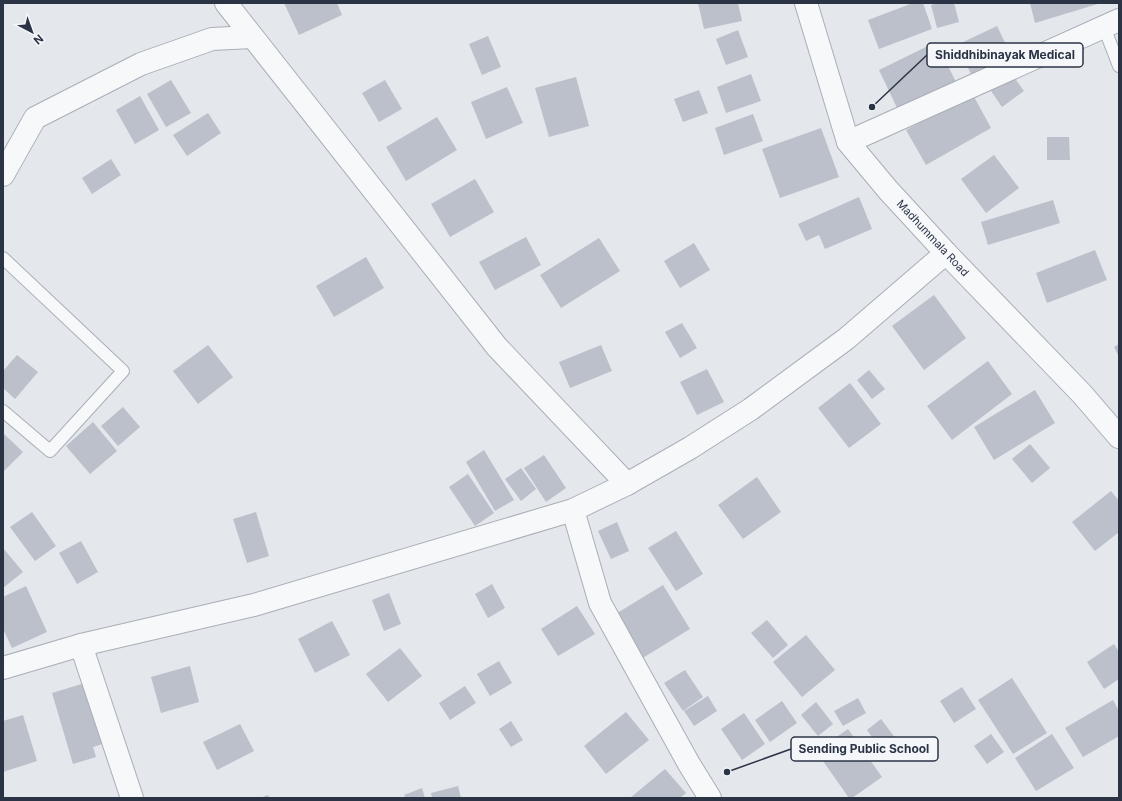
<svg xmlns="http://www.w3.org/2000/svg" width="1122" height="801" viewBox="0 0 1122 801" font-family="Inter,sans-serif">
	<rect width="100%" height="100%" fill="#e4e7ec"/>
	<!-- building -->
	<g fill="#bbc0ca">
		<path d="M284 3H337L342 15 299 35Z"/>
		<path d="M698 3H738L742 21 704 29Z"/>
		<path d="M913 3H923L932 29 879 49 868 20Z"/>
		<path d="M939 3H954L959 22 937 28 931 5Z"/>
		<path d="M1030 3H1101L1035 23Z"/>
		<path d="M997 26 1011 55 971 74 957 45Z"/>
		<path d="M738 30 748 57 726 65 716 39Z"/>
		<path d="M488 36 501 67 482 75 469 44Z"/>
		<path d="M936 42 957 84 899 112 879 70Z"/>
		<path d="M1011 73 1024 91 1002 107 989 88Z"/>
		<path d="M751 74 761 101 726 113 717 87Z"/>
		<path d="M576 77 589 126 549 137 535 88Z"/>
		<path d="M171 80 191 113 166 127 147 94Z"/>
		<path d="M385 80 402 109 379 122 362 93Z"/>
		<path d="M507 87 523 123 486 139 471 102Z"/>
		<path d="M699 90 708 113 683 122 674 99Z"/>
		<path d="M972 93 991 128 926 165 906 130Z"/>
		<path d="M140 96 159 130 135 144 116 110Z"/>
		<path d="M208 113 221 133 187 156 173 135Z"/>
		<path d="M753 114 763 141 724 155 715 128Z"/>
		<path d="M437 117 457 150 406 181 386 147Z"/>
		<path d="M821 128 839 177 780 198 762 149Z"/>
		<path d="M1047 137H1069L1070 160H1047Z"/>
		<path d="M994 155 1019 188 986 213 961 179Z"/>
		<path d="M111 159 121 175 92 194 82 178Z"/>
		<path d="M475 179 494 212 450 237 431 204Z"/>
		<path d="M859 197 872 229 825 249 819 235 806 241 798 224Z"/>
		<path d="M1053 200 1060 223 988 245 981 222Z"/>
		<path d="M526 237 541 265 495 290 479 262Z"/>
		<path d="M599 238 620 271 561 308 540 275Z"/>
		<path d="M694 243 710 270 680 288 664 261Z"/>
		<path d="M1095 250 1107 280 1047 303 1036 273Z"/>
		<path d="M366 257 384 288 334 317 316 286Z"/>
		<path d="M934 295 966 338 924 370 892 326Z"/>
		<path d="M682 323 697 348 680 358 665 332Z"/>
		<path d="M1119 344V357L1114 347Z"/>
		<path d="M208 345 233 377 198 404 173 371Z"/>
		<path d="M601 345 612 371 570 388 559 362Z"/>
		<path d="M17 355 38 372 15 399 3 388V371Z"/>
		<path d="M988 361 1012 394 952 440 927 406Z"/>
		<path d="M707 369 724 402 697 415 680 382Z"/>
		<path d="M869 370 885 389 872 399 857 380Z"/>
		<path d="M850 383 881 424 849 448 818 408Z"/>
		<path d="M1035 390 1055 423 994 460 974 427Z"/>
		<path d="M123 407 140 427 118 446 101 426Z"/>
		<path d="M93 422 117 451 90 474 66 446Z"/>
		<path d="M3 433 23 452 3 472Z"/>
		<path d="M1030 444 1050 468 1032 483 1012 459Z"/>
		<path d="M484 450 514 500 495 511 466 462Z"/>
		<path d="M544 455 566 488 546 502 524 468Z"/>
		<path d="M521 468 536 489 521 501 505 479Z"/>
		<path d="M468 474 494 513 475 526 449 487Z"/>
		<path d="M757 477 781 512 743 539 718 505Z"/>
		<path d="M1111 491 1119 501V532L1095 551 1072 522Z"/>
		<path d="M32 512 56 546 35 561 10 527Z"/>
		<path d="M256 512 269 556 247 563 233 519Z"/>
		<path d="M617 522 629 551 611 559 598 531Z"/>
		<path d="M676 531 703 574 676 591 648 548Z"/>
		<path d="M81 541 98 572 77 584 59 553Z"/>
		<path d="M3 548 23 572 3 588Z"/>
		<path d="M492 584 505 608 488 618 475 594Z"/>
		<path d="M663 585 690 629 641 659 614 615Z"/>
		<path d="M26 586 47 632 12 648 3 629V597Z"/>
		<path d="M389 593 401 624 384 631 372 600Z"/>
		<path d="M577 606 595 634 558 656 541 629Z"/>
		<path d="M767 620 788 645 773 658 751 633Z"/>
		<path d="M332 621 350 655 315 673 298 639Z"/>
		<path d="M806 635 835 670 802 697 773 662Z"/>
		<path d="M1114 644 1119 652V679L1104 689 1087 662Z"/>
		<path d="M400 648 422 676 388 702 366 674Z"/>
		<path d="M499 661 512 683 490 696 477 674Z"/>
		<path d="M190 666 199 702 161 713 151 677Z"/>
		<path d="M685 670 703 697 683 711 664 683Z"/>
		<path d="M1012 678 1047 733 1013 754 978 700Z"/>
		<path d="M88 682 106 743 93 747 96 757 73 764 52 693Z"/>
		<path d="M465 686 476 703 450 720 439 703Z"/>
		<path d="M962 687 976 709 954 723 940 701Z"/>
		<path d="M708 696 717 711 694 726 684 711Z"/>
		<path d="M858 698 866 713 843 726 834 711Z"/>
		<path d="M1113 700 1119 711V736L1083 757 1065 728Z"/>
		<path d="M782 701 797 723 770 742 755 720Z"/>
		<path d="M816 702 833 724 818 736 801 715Z"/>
		<path d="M626 712 649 740 606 774 584 746Z"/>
		<path d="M744 713 765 744 742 760 721 729Z"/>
		<path d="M23 715 37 761 3 772V721Z"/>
		<path d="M881 719 899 743 884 754 867 730Z"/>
		<path d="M511 721 523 740 511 747 499 729Z"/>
		<path d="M240 724 254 751 217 770 203 742Z"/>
		<path d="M848 729 882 777 852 798H849L816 751Z"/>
		<path d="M991 734 1004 752 987 764 974 746Z"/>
		<path d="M1052 734 1074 768 1036 791 1015 758Z"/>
		<path d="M665 769 686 793 680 798H630Z"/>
		<path d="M458 786 461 798H432L431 793Z"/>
		<path d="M422 788 425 798H406L404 795Z"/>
		<path d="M268 795 269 798H260Z"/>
	</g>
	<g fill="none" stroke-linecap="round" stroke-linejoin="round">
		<defs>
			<g id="service">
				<path d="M1104 27 1119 66"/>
				<path d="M3 258 123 371 50 451 3 411"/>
			</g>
			<g id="minor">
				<path d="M226 3 497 347 627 484"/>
				<path d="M848 142 1119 20"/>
				<path d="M3 175 35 118 141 64 212 39 252 37"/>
				<path d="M573 510 600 603 689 764 710 798"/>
				<path d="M81 645 132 798"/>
				<path d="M3 668 81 645 254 605 573 510 627 484 690 448 751 409 846 339 946 253"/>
			</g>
			<path id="tertiary" d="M806 3 848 142 888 190 946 253 1082 394 1119 437"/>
		</defs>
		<!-- service casing -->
		<use href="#service" stroke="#a9aeb7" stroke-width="14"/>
		<!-- minor casing -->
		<use href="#minor" stroke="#a9aeb7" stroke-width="24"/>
		<!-- tertiary casing -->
		<use href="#tertiary" stroke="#a9aeb7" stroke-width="24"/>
		<!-- service -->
		<use href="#service" stroke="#f7f8fa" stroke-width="12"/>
		<!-- minor -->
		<use href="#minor" stroke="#f7f8fa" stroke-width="22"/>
		<!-- tertiary -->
		<use href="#tertiary" stroke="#f7f8fa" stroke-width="22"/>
	</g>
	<g text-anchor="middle" stroke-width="3" stroke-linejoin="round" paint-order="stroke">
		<!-- street labels -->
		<g font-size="11" fill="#2b3445" stroke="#f4f6f9">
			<text transform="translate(933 238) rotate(47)" y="4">Madhummala Road</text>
		</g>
	</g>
	<!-- callouts -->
	<path fill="none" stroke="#2b3445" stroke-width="1.5" d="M872 107L927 55M727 772L791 749"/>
	<g fill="#2b3445" stroke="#f4f6f9" stroke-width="1.5">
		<circle cx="872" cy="107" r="4"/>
		<circle cx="727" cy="772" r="4"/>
	</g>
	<g fill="#f4f6f9" stroke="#2b3445" stroke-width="1.5">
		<rect x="927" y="43" width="156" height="24" rx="4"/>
		<rect x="791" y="737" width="147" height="24" rx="4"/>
	</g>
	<g font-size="12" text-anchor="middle" font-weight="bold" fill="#2b3445">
		<text x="1005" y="59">Shiddhibinayak Medical</text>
		<text x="864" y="753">Sending Public School</text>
	</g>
	<!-- border -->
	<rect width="1122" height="801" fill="none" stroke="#2b3445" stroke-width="8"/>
	<!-- north arrow -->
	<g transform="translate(32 32) rotate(139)" stroke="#f4f6f9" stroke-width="3" paint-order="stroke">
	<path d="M0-3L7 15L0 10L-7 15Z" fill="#2b3445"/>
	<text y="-6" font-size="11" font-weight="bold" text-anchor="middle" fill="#2b3445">N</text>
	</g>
</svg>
